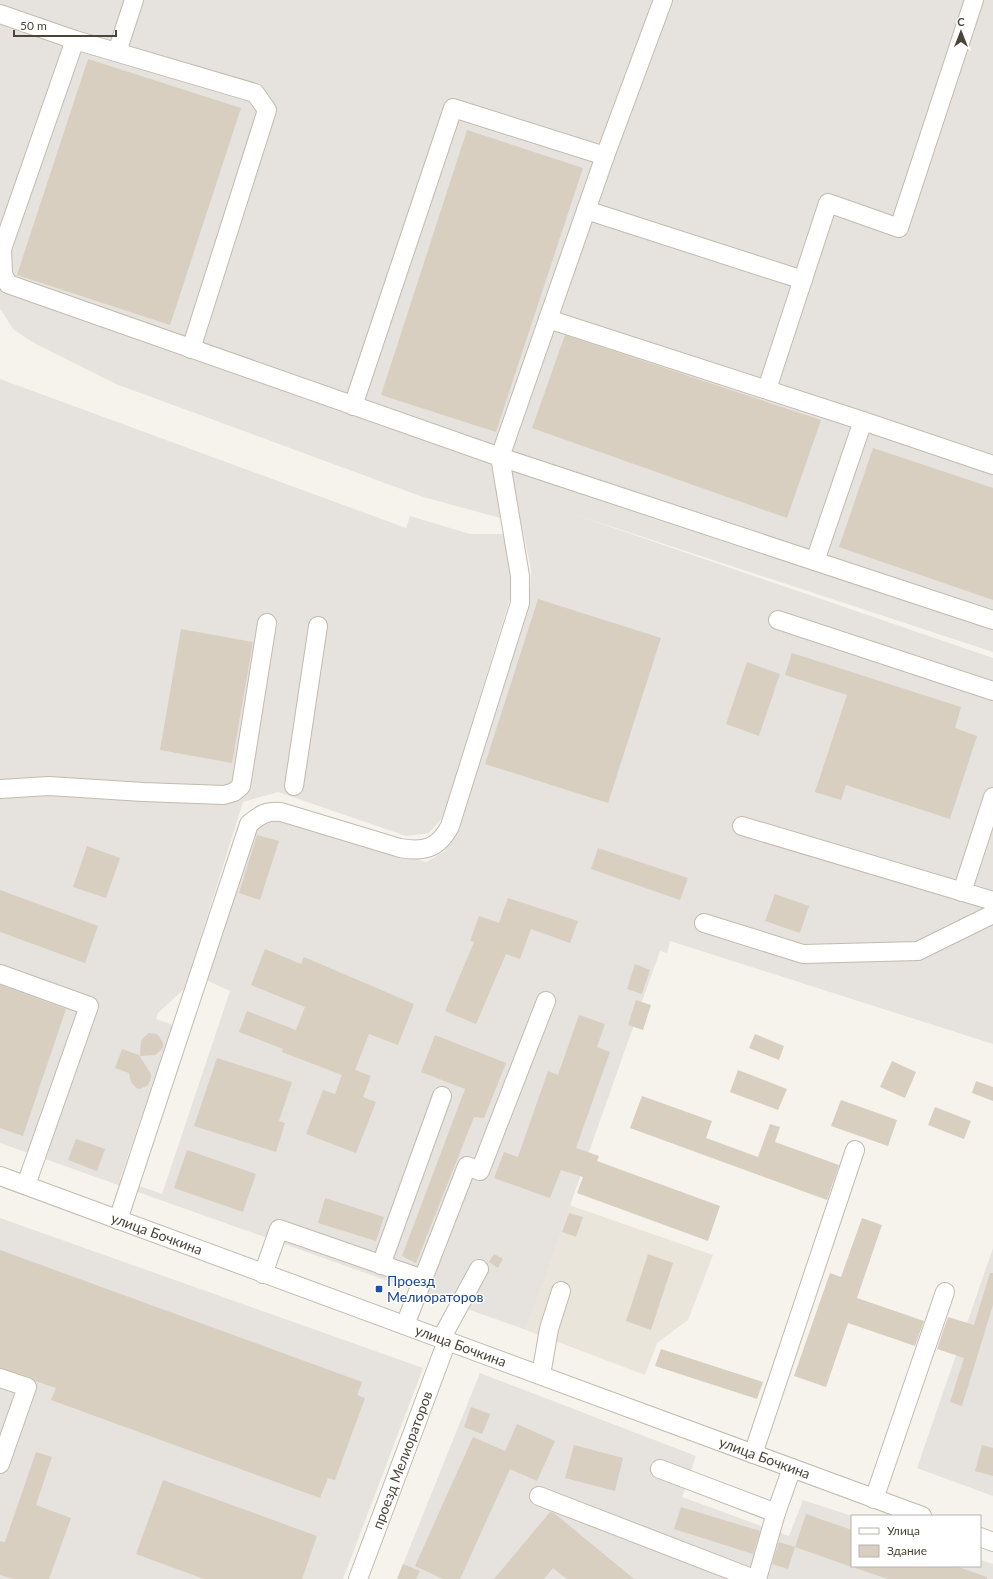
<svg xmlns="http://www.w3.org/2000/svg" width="993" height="1579" viewBox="0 0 993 1579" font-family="Lato,sans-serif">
	<rect width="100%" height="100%" fill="#f6f3ec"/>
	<!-- residential -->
	<path fill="#eae5da" d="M569 1205 713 1255 688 1320 657 1343 645 1375 526 1330Z"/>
	<!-- industrial -->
	<g fill="#e6e2dd">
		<path d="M0 0H993V652L570 513 993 658V1044L670 941 667 953 660 951 526 1330 0 1143V379L406 528 410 516 470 534H503L509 563 511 595 443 817 429 833 406 836 278 792 243 802 185 988 158 1013 156 1019 173 1025 120 1179 162 1194 230 991 206 980 257 825 277 814 426 862 445 851 471 779 530 593 531 570 520 517 500 518 420 496 116 384 36 344 14 330 0 309Z"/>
		<path d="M0 1218 423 1368 343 1579H0Z"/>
		<path d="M993 1248V1496L917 1468Z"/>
		<path d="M480 1373 696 1456 682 1497 789 1536 803 1500 852 1516V1566H980V1560L993 1564V1579H397Z"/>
	</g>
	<!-- building -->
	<g fill="#d8cfc1">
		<path d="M88 59 241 108 170 325 17 275Z"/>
		<path d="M467 130 583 168 496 432 381 395Z"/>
		<path d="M565 335 821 420 787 518 532 428Z"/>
		<path d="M873 448 993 488V600L839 547Z"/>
		<path d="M538 599 661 638 608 803 485 764Z"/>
		<path d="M181 629 253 642 232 763 160 750Z"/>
		<path d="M792 653 961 707 955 728 977 736 950 819 846 785 841 800 815 792 847 695 785 675Z"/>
		<path d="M747 662 780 674 759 736 726 724Z"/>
		<path d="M257 835 279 841 260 900 239 893Z"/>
		<path d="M87 846 120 858 106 898 73 887Z"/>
		<path d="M598 848 688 878 680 900 591 869Z"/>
		<path d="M0 890 98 926 85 963 0 932Z"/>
		<path d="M775 894 809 906 800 933 765 921Z"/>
		<path d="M508 898 578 921 570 943 531 929 520 959 506 954 476 1024 445 1011 474 942 470 941 479 916 499 923Z"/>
		<path d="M265 949 301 964 304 957 414 1004 398 1045 369 1034 355 1070 371 1076 363 1097 376 1102 356 1153 306 1134 323 1090 335 1094 342 1075 282 1052 283 1049 239 1032 247 1011 296 1030 305 1007 251 985Z"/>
		<path d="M635 964 650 970 642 994 627 989Z"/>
		<path d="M0 985 66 1009 23 1136 0 1128Z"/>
		<path d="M636 1000 651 1005 643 1030 628 1025Z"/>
		<path d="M579 1015 605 1024 597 1047 610 1052 576 1148 599 1156 597 1161 720 1206 708 1241 577 1193 583 1177 561 1170 550 1198 494 1178 504 1152 518 1157 548 1071 558 1075Z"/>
		<path d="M149 1033 156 1034 159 1036 163 1043V1047L161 1050 155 1055 140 1056 141 1041 143 1038Z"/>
		<path d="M755 1034 784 1046 779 1060 749 1048Z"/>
		<path d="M435 1035 506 1063 484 1118 474 1117 416 1263 402 1256 465 1089 421 1072Z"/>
		<path d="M122 1049 139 1055 151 1074V1078L148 1085 140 1089 136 1088 131 1082 129 1073 115 1068Z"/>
		<path d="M217 1058 292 1082 279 1121 285 1123 276 1152 194 1126Z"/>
		<path d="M892 1061 916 1072 905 1098 880 1087Z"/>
		<path d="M738 1070 787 1089 778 1110 730 1092Z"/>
		<path d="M976 1081 993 1087V1101L972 1093Z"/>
		<path d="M642 1096 712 1121 706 1138 758 1157 770 1124 780 1127 775 1142 839 1165 827 1200 630 1128Z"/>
		<path d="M841 1100 897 1120 888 1146 831 1126Z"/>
		<path d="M935 1107 971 1121 964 1139 928 1125Z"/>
		<path d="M76 1139 105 1149 97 1171 68 1160Z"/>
		<path d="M187 1150 256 1174 243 1212 174 1188Z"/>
		<path d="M325 1198 384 1217 376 1241 318 1223Z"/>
		<path d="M569 1213 583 1217 576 1237 562 1232Z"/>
		<path d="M862 1218 882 1225 857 1298 924 1321 915 1346 848 1323 826 1387 794 1376 830 1273 841 1277Z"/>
		<path d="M0 1250 362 1382 357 1395 365 1398 335 1480 328 1478 320 1498 51 1400 56 1388 35 1381 30 1377 0 1368Z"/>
		<path d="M494 1254 503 1259 498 1268 489 1262Z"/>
		<path d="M648 1254 673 1263 651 1330 626 1321Z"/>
		<path d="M990 1273H993V1305L962 1406 950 1402 964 1358 937 1349 948 1317 974 1325Z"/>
		<path d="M661 1349 763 1382 757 1399 655 1366Z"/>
		<path d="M471 1407 490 1414 482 1434 464 1427Z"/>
		<path d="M517 1424 555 1441 537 1481 510 1469 460 1579H443L415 1566 473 1437 505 1451Z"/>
		<path d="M574 1445 623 1458 615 1491 565 1478Z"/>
		<path d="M982 1445 993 1448V1476L975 1471Z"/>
		<path d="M36 1452 52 1457 36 1505 71 1518 49 1579H13L0 1575V1541L5 1542Z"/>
		<path d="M163 1480 317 1536 302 1579H204L136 1554Z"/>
		<path d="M681 1507 760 1531 753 1554 674 1529Z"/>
		<path d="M550 1512 554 1513 634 1579H567L553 1568 544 1579H494Z"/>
		<path d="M806 1514 852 1530V1567L795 1547 788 1569 772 1564 779 1542 795 1547Z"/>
		<path d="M403 1564 420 1571 416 1579H397Z"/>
		<path d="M855 1566H955L987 1577V1579H888L855 1568Z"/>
	</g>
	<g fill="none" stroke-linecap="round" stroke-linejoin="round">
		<defs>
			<g id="minor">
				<path d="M0 14 75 40 2 249 3 274 8 284 500 457 993 620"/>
				<path d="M75 40 255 93 267 110 191 349"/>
				<path d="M117 52 134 0"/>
				<path d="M586 210 803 280"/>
				<path d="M548 319 863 421 815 561"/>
				<path d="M767 389 828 203 899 228 974 0"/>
				<path d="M353 406 453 108 605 156"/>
				<path d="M863 421 993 465"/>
				<path d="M778 620 993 691"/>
				<path d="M294 786 318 626"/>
				<path d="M0 789 49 786 143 792 224 795 234 792 241 786 267 623"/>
				<path d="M742 826 993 901"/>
				<path d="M962 892 993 797"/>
				<path d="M704 923 803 954 918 951 993 914"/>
				<path d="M0 974 89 1006 26 1185"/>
				<path id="s1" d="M0 1176 922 1516"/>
				<path d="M118 1220 249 824C261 814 266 811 281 812L400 848C424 852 438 849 450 826L520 603V576L500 457 605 156 663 0"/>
				<path d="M381 1265 442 1096"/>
				<path d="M263 1274 279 1229 423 1279"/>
				<path d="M405 1325 467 1166 480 1171 546 1001"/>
				<path d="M441 1339 479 1269"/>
				<path d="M541 1375 549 1329 561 1291"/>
				<path d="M0 1378 27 1387 0 1464"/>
				<path d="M753 1454 855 1150"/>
				<path d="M660 1469 776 1513 792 1468"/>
				<path d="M539 1496 754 1579"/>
				<path d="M874 1499 945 1292"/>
				<path d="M980 1537 993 1542"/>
				<path id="s2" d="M358 1579 447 1341"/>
				<path d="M757 1579 776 1513"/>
			</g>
		</defs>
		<!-- minor casing -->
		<use href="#minor" stroke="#c2bbae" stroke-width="20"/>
		<!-- minor -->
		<use href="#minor" stroke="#fff" stroke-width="18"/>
	</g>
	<!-- markers -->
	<rect fill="#1a4fb4" stroke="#fff" stroke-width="1.5" x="375" y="1285" width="8" height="8" rx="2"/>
	<g text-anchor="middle" stroke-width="3" stroke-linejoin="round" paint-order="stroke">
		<!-- street labels -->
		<g font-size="14" fill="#4b4439" stroke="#fff">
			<text dy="5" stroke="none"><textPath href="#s1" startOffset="167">улица Бочкина</textPath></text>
			<text dy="5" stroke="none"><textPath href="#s1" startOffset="491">улица Бочкина</textPath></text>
			<text dy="5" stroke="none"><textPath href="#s1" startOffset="815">улица Бочкина</textPath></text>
			<text dy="5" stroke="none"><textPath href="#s2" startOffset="127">проезд Мелиораторов</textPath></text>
		</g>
		<!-- transit labels -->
		<g font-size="14" fill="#164399" stroke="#fff" text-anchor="start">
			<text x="387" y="1286">Проезд<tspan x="387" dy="16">Мелиораторов</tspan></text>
		</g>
	</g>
	<!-- legend -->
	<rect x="851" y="1515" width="130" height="52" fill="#ffffff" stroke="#b7b4b0"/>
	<rect x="859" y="1528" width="20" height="6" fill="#ffffff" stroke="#b7b4b0"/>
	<text x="887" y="1535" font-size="12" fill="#4b4439">Улица</text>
	<rect x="859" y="1545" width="20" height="12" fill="#d8cfc1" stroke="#b7b4b0"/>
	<text x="887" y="1555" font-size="12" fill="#4b4439">Здание</text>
	<!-- north arrow -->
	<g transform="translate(961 32)" stroke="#ffffff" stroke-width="3" paint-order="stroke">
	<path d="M0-3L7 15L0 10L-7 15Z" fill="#4b4439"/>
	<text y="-6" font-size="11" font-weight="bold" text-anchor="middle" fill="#4b4439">С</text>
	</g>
	<!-- scale -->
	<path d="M14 30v6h102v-6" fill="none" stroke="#4b4439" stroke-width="2"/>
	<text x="20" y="30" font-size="12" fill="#4b4439" stroke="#ffffff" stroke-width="3" paint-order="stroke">50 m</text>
</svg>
